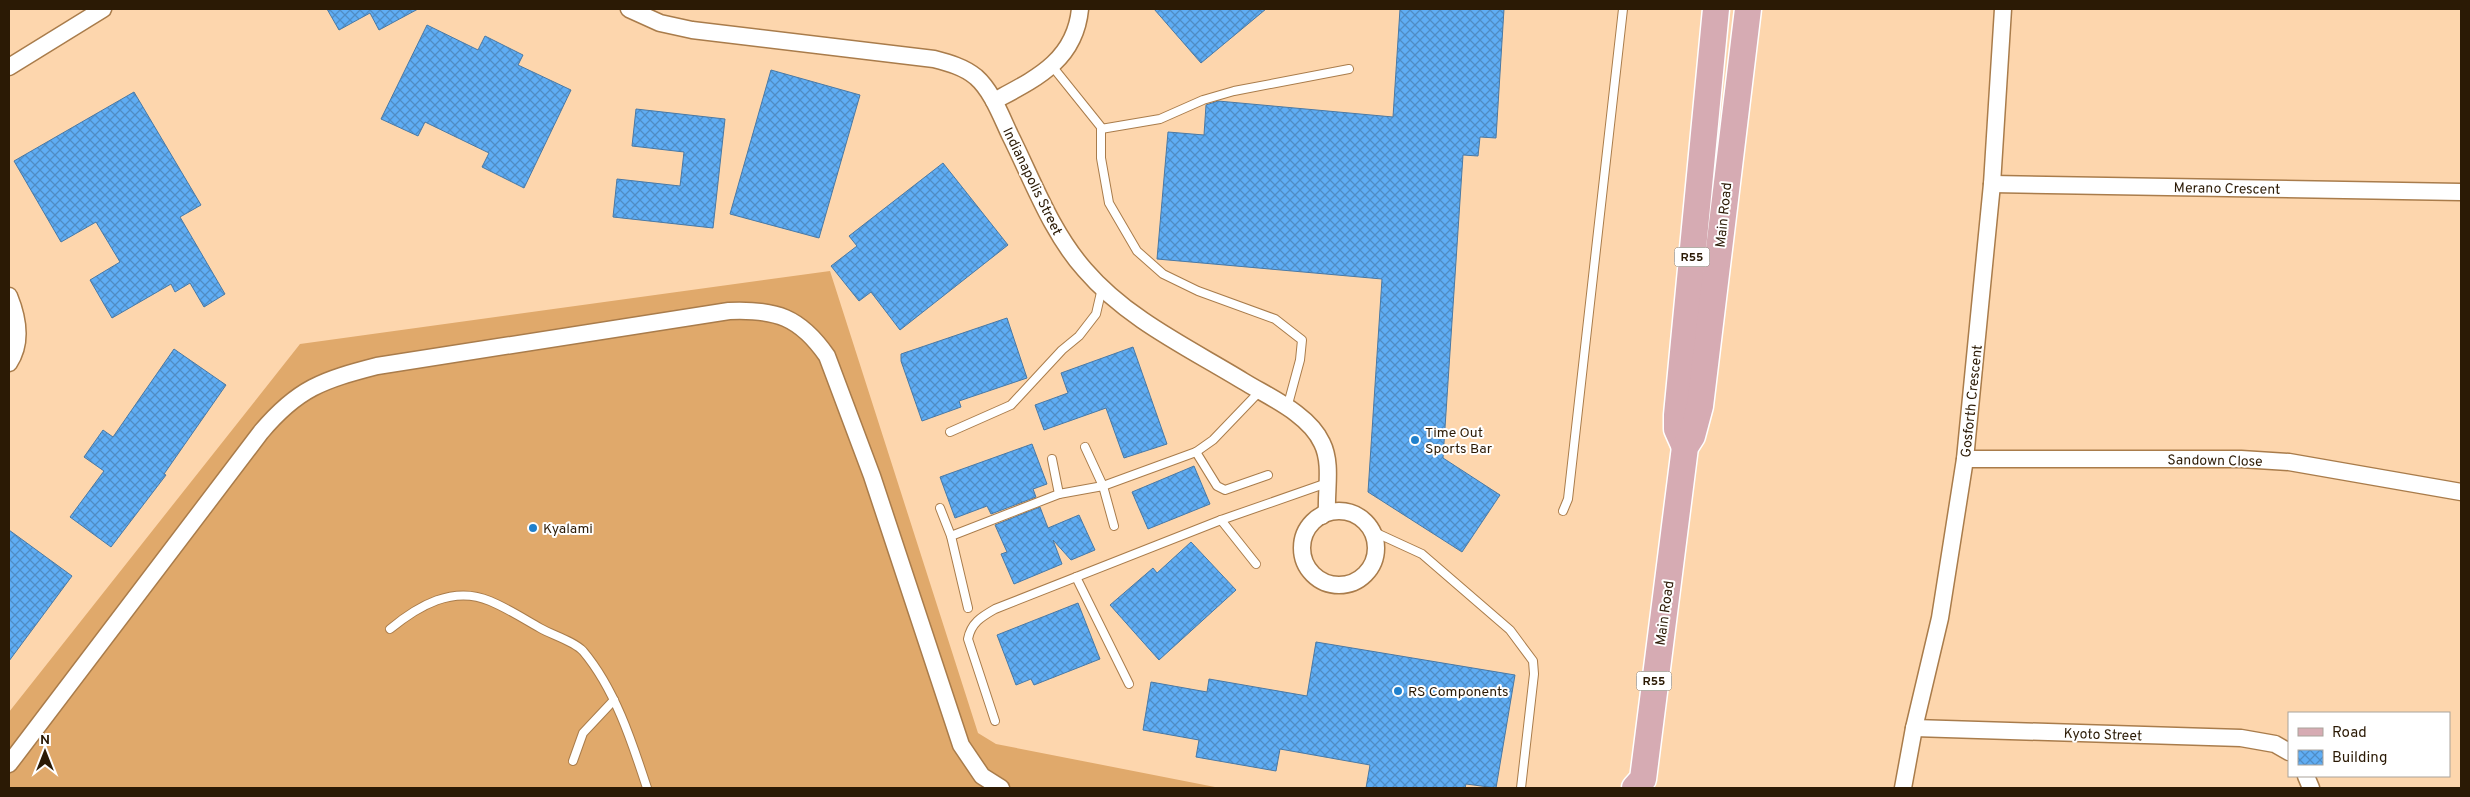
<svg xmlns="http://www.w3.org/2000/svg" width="2470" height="797" viewBox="0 0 2470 797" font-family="Overpass,sans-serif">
	<defs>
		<pattern id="building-cross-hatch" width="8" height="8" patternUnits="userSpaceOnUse" patternTransform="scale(1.25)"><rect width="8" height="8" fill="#5fadf4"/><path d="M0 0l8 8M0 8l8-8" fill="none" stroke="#4f8cc4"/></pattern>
	</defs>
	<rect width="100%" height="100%" fill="#fdd6ad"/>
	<!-- pitch -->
	<path fill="#e0a96b" d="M830 271 978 733 996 744 1220 788H9V712L300 344Z"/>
	<!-- building -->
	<g fill="url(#building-cross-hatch)" stroke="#4979a5">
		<path d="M327 9H418L379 30 370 13 339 30Z"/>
		<path d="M1154 9H1266L1201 63Z"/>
		<path d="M1400 9H1504L1496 138 1480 137 1478 156 1463 155 1443 458 1500 495 1462 552 1368 492 1382 279 1157 259 1168 132 1204 135 1206 105 1218 101 1393 117Z"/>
		<path d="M427 25 478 50 485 36 523 55 518 65 571 90 524 188 482 167 489 153 425 122 418 136 381 119Z"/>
		<path d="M771 70 860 95 819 238 730 214Z"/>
		<path d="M134 92 201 205 180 217 225 294 204 307 190 283 175 292 171 284 112 318 90 280 120 262 96 222 61 242 14 161Z"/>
		<path d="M636 109 725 119 713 228 613 217 617 179 680 186 684 152 632 146Z"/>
		<path d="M943 163 1008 245 900 330 871 292 859 301 831 266 857 246 849 236Z"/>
		<path d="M1007 318 1027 378 959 401 961 407 922 421 901 361V354Z"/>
		<path d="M1133 347 1167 444 1124 458 1106 408 1044 430 1035 405 1068 393 1061 373Z"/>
		<path d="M174 349 226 385 164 474 166 475 111 547 70 517 104 471 84 457 103 430 113 437Z"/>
		<path d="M1032 444 1047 484 1033 489 1036 497 991 514 987 506 955 518 940 477Z"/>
		<path d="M1194 466 1210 504 1148 529 1132 492Z"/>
		<path d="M1040 507 1048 528 1079 515 1095 550 1071 560 1053 540 1062 564 1014 584 1001 554 1007 552 995 525Z"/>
		<path d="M9 530 72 576 9 661Z"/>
		<path d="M1191 542 1236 590 1159 660 1110 605 1153 568 1157 573Z"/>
		<path d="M1078 603 1100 659 1034 685 1031 679 1016 685 997 635Z"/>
		<path d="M1316 642 1515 675 1496 788 1466 784 1465 788H1366L1370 765 1280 749 1276 771 1196 757 1199 740 1143 730 1151 682 1207 692 1209 679 1307 696Z"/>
	</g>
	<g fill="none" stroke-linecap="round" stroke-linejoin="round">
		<defs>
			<g id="lane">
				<path d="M1052 66 1101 127V158L1109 203 1137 251 1163 274 1198 291 1275 319 1302 340 1300 360 1287 408"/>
				<path d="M1101 129 1160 119 1203 100 1234 91 1349 69"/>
				<path d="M950 432 1011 405 1062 350 1079 336 1096 314 1102 288"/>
				<path d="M1085 447 1103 486 1114 526"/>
				<path d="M1196 452 1217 486 1225 490 1268 475"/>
				<path d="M1052 459 1059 494"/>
				<path d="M940 508 951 536"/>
				<path d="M1563 511 1568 499 1623 9"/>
				<path d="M1221 520 1256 564"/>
				<path d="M1372 531 1422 554 1510 630 1533 661 1534 674 1521 788"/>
				<path d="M1076 577 1129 684"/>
				<path d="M968 608 951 536 1059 494 1103 486 1196 452 1213 440 1260 391"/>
				<path d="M390 629C418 606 453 585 490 601 507 608 524 619 540 628 552 635 574 641 583 651 615 689 632 742 647 788"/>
				<path d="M995 721 968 639C971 623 981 617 995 609L1221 520 1327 483"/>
				<path d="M573 761 583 733 614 700"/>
			</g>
			<g id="street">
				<path d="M629 9 660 23 692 30 934 59C949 63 964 67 976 77 992 91 1001 116 1010 135 1033 181 1051 232 1085 270 1127 319 1189 348 1243 381 1269 397 1309 414 1322 443 1332 463 1326 489 1327 510L1322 516"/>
				<path d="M9 67 103 9"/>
				<path d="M994 101C1035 79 1075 61 1080 9"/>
				<path d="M1992 184 2461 192"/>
				<path d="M9 296C18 318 23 342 9 363"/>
				<path d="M1965 459H2241L2289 462 2461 492"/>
				<circle cx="1339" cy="548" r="37"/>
				<path d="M1914 728 2241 738 2275 744 2289 752"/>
				<path d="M9 764 261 432C298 388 323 380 377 366L729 311C776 309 800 317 827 356L872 476 961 745 982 776 1001 788"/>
				<path d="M2306 776 2311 788"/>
				<path d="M1903 788 1914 728 1940 618 1965 459 1992 184 2003 9"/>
			</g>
			<g id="primary">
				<path d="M1685 447 1677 429V415L1716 9"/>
				<path d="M1635 788 1643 779 1685 447 1692 436 1700 406 1748 9"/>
			</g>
		</defs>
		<!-- lane casing -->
		<use href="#lane" stroke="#a97c4b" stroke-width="10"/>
		<!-- street casing -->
		<use href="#street" stroke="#a97c4b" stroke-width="19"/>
		<!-- primary casing -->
		<use href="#primary" stroke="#fff" stroke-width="29"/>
		<!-- lane -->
		<use href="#lane" stroke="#fff" stroke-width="8"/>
		<!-- street -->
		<use href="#street" stroke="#fff" stroke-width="16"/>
		<!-- primary -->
		<use href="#primary" stroke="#d6abb3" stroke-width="26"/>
	</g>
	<!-- markers -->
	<g fill="#2080cc" stroke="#fff" stroke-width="2">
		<circle cx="1415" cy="440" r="5"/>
		<circle cx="533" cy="528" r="5"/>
		<circle cx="1398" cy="691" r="5"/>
	</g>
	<g text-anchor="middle" stroke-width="4" stroke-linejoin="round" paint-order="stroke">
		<!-- shield labels -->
		<g fill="#fff" stroke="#6b5f50" stroke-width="1">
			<rect x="1674.5" y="247.5" width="35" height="19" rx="4"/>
			<rect x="1636.5" y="671.5" width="35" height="19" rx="4"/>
		</g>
		<g font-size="12" font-weight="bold" fill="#2b1a05">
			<text x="1692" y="261">R55</text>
			<text x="1654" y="685">R55</text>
		</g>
		<!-- street labels -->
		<g font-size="14" fill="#2b1a05" stroke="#fff">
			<text transform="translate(1033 181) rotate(64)" y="5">Indianapolis Street</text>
			<text transform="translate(2227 188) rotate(1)" y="5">Merano Crescent</text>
			<text transform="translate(1723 215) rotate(-84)" y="5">Main Road</text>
			<text transform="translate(1971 401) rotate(-84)" y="5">Gosforth Crescent</text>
			<text transform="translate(2215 460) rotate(1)" y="5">Sandown Close</text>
			<text transform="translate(1664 613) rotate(-82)" y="5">Main Road</text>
			<text transform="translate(2103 734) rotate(2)" y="5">Kyoto Street</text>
		</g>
		<!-- poi labels -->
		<g font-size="14" fill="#2b1a05" stroke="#fff" text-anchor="start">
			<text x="1425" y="437">Time Out<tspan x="1425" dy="16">Sports Bar</tspan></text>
			<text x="543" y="533">Kyalami</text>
			<text x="1408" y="696">RS Components</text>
		</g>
	</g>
	<!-- border -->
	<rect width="2470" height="797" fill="none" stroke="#2b1a05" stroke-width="20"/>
	<!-- legend -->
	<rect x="2288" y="712" width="162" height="65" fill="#ffffff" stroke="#aaa39b"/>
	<rect x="2298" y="728" width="25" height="8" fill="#d6abb3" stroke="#aaa39b"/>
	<text x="2332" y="737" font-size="15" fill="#2b1a05">Road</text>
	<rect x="2298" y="750" width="25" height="15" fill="url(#building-cross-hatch)" stroke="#aaa39b"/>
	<text x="2332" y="762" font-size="15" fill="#2b1a05">Building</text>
	<!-- north arrow -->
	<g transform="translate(45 752)" stroke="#ffffff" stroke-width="4" paint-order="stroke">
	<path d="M0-4L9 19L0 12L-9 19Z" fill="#2b1a05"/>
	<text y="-8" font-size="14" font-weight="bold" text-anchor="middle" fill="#2b1a05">N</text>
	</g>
</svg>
